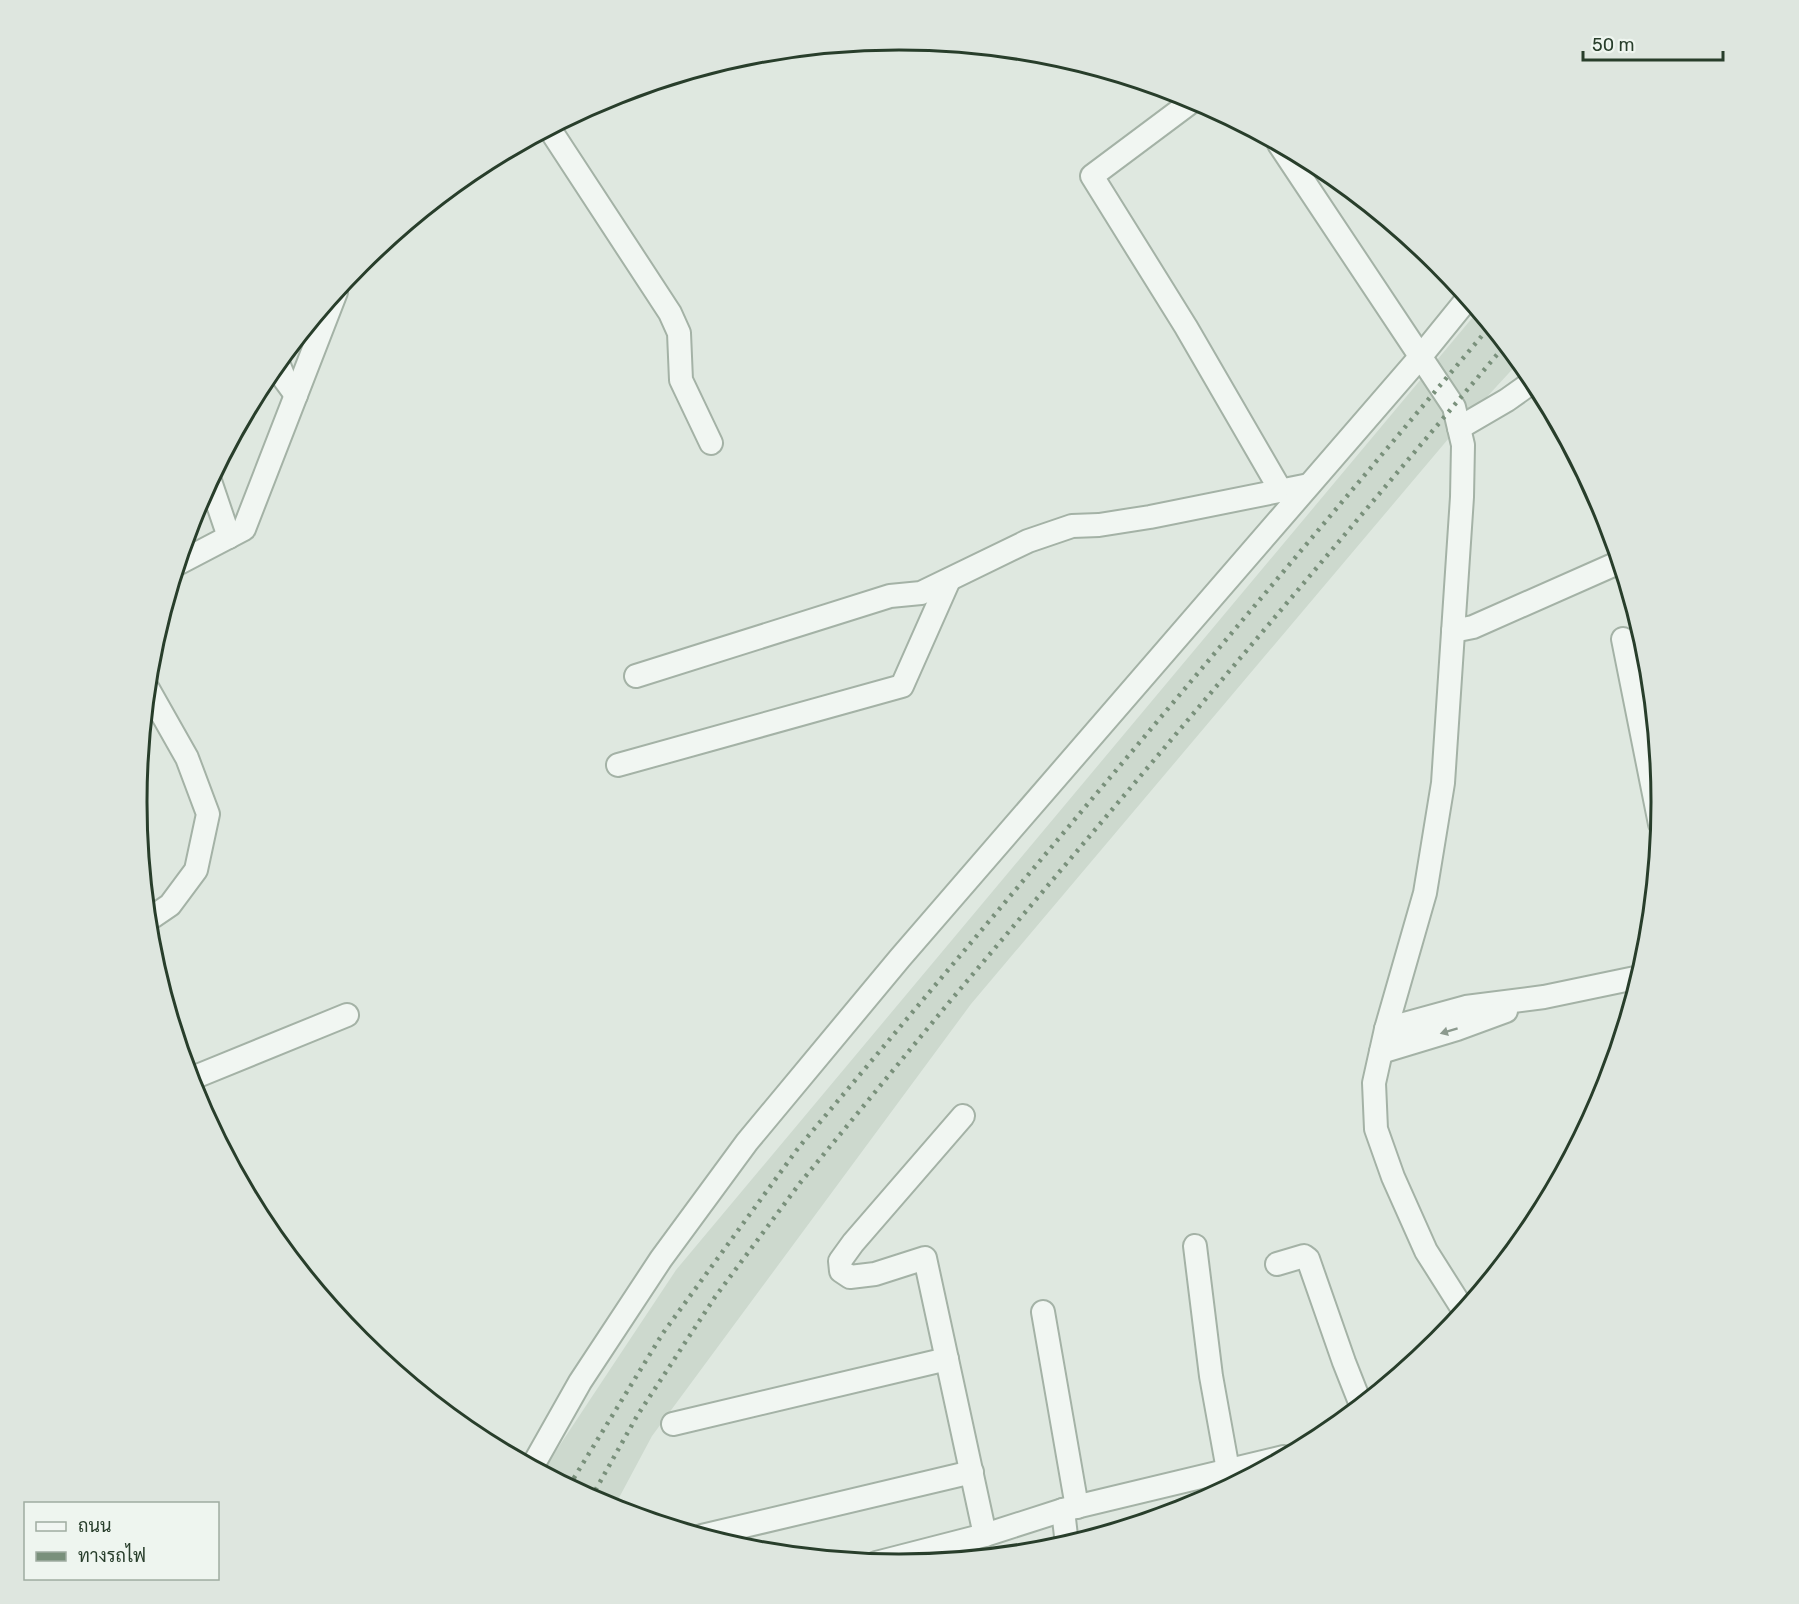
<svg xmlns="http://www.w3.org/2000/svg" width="1799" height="1604" viewBox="0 0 1799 1604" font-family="Rubik,Sarabun,sans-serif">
	<rect width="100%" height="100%" fill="#dfe8e0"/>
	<!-- built -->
	<path fill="#cdd9ce" d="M1478 311 1520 361 1449 438 971 1004 652 1436 613 1509 542 1472 676 1270Z"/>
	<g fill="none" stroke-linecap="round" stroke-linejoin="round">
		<defs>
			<g id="minor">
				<path d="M1195 99 1092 176 1186 327 1281 491"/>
				<path d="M549 128 670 313 679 333 681 380 711 443"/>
				<path d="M1279 144 1454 407 1463 445 1462 497 1443 783 1425 893 1386 1029 1374 1083 1376 1129 1393 1177 1426 1251 1464 1311"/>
				<path d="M278 363 285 380 296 395"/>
				<path d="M1459 428 1507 400 1535 380"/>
				<path d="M210 481 229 537"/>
				<path d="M179 563 244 529 336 292"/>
				<path d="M1453 631 1473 627 1620 562"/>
				<path d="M1623 639 1660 824"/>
				<path d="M636 676 890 596 921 593 1028 541 1072 526 1099 525 1150 517 1309 485"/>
				<path d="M148 689 187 758 208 814 196 870 170 905 148 920"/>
				<path d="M618 765 902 686 949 580"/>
				<path d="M1386 1029 1466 1007 1544 997 1640 977"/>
				<path d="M1381 1052 1457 1029 1506 1011"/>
				<path d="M190 1079 347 1015"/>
				<path d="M963 1116 853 1243 840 1261 841 1271 850 1277 875 1274 925 1258 985 1535"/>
				<path d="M1195 1246 1211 1376 1228 1470"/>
				<path d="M1277 1264 1304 1256 1308 1259 1344 1362 1361 1405"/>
				<path d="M1043 1312 1077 1507"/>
				<path d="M673 1424 947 1359"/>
				<path d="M532 1467 580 1382 661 1259 747 1142 900 958 1421 356 1468 298"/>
				<path d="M1063 1510 1067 1545"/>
				<path d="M702 1536 972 1472"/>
				<path d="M876 1563 985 1535 1063 1510 1284 1457"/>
			</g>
		</defs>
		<!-- minor casing -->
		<use href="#minor" stroke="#a4b2a6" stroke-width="26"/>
		<!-- minor -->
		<use href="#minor" stroke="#f1f6f2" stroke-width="22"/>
		<!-- rail -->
		<g stroke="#79907b" stroke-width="4.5" stroke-dasharray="3 6" stroke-linecap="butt">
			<path d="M569 1486 663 1333 799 1147 1491 325"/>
			<path d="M591 1498 637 1416 715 1297 800 1183 951 1000 1506 344"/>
		</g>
	</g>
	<!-- one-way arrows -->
	<defs><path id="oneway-solid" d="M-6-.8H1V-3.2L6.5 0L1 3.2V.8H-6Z" transform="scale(1.5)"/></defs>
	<use fill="#8c9a8e" href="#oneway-solid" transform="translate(1449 1031) rotate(163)"/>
	<!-- crop -->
	<path d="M0 0H1799V1604H0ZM147 802a752 752 0 1 1 1504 0a752 752 0 1 1-1504 0Z" fill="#dee6df" fill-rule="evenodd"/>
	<path fill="none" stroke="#283e2b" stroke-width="3" d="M147 802a752 752 0 1 1 1504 0a752 752 0 1 1-1504 0Z"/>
	<!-- legend -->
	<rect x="24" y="1502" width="195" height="78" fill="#eef5ef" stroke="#9faca1" stroke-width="1.5"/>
	<rect x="36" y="1522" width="30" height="9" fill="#f1f6f2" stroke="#9faca1" stroke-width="1.5"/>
	<text x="78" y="1532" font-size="18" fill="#283e2b">ถนน</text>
	<rect x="36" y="1552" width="30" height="9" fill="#79907b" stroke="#9faca1" stroke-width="1.5"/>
	<text x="78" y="1562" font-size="18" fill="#283e2b">ทางรถไฟ</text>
	<!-- scale -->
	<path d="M1583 51v9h140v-9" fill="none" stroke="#283e2b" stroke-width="3"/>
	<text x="1592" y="51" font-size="18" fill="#283e2b" stroke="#eef5ef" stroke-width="4.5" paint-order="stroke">50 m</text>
</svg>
